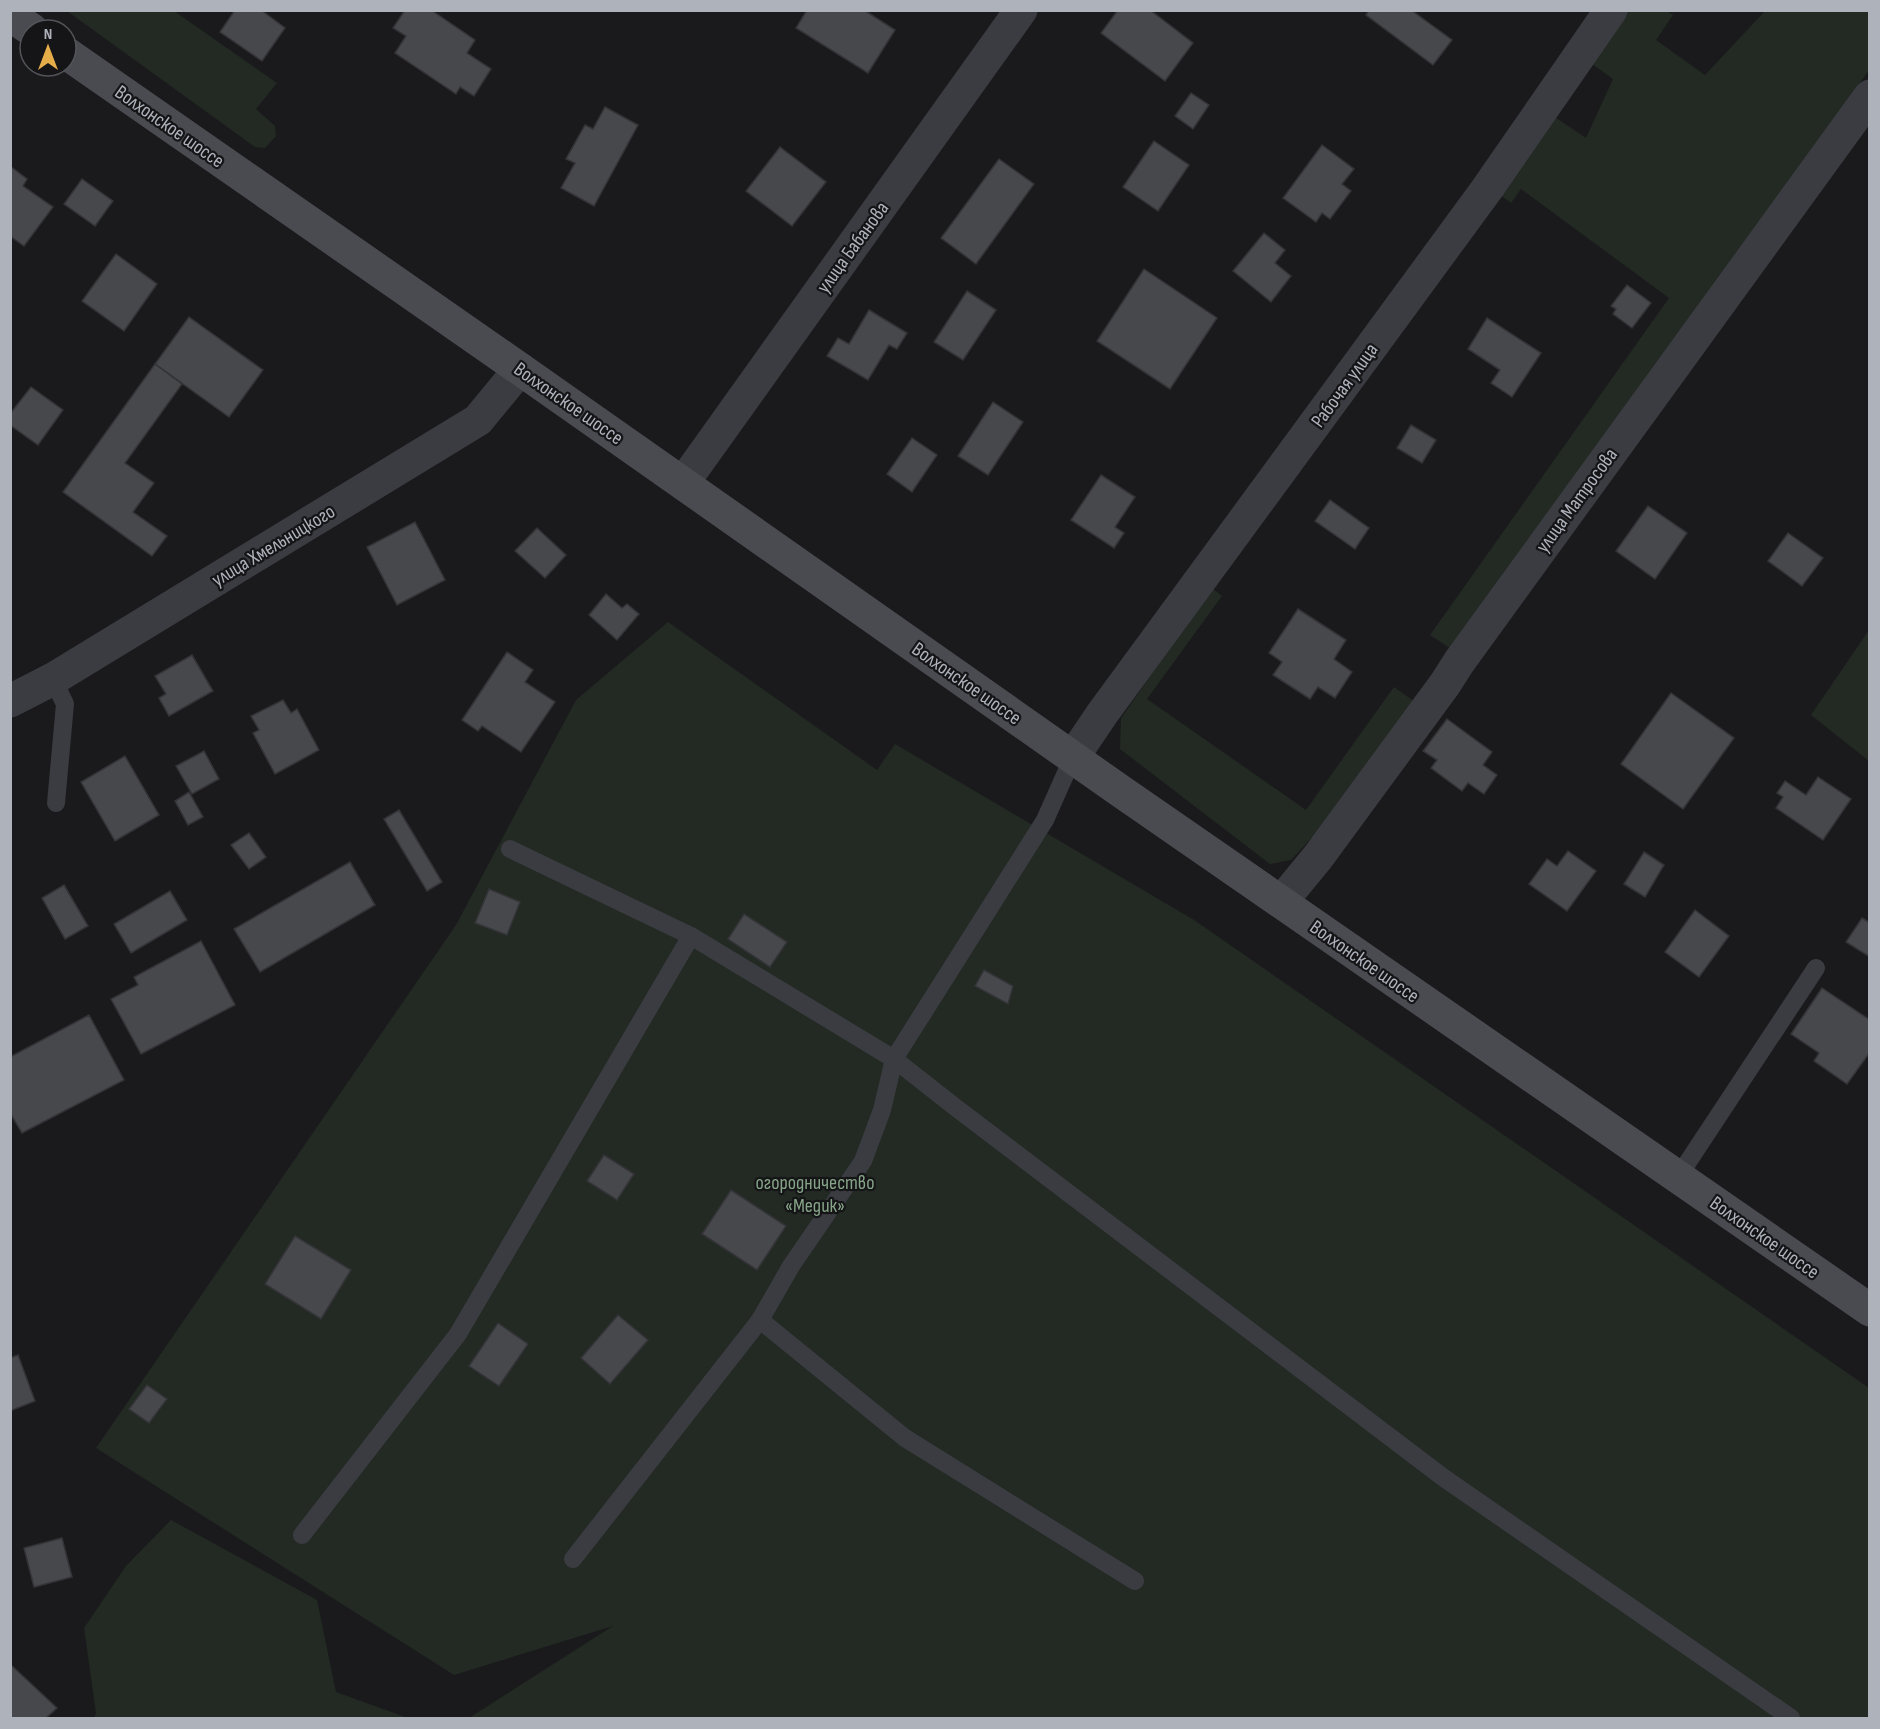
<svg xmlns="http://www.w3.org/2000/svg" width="1880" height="1729" viewBox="0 0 1880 1729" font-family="'Sofia Sans Condensed',sans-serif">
	<rect width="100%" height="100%" fill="#1a1a1c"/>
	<!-- green -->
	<g fill="#222a23">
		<path d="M67 11H174L277 83 256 109 275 126 276 136 265 148 255 147Z"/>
		<path d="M1625 11H1666L1673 15 1656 40 1705 75 1765 11H1869V70L1454 651 1430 635 1669 298 1521 189 1511 203 1499 194 1552 115 1586 138 1613 79 1592 64Z"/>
		<path d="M1212 588 1222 596 1147 699 1306 810 1394 687 1415 702 1318 831 1291 860 1270 864 1120 749 1121 718Z"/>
		<path d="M668 622 877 770 895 744 1194 920 1869 1388V1718H469L613 1626 454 1675 96 1448 456 925 576 700Z"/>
		<path d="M1869 630V761L1811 715Z"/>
		<path d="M171 1520 317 1600 336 1692 408 1718H94L96 1713 84 1628 126 1566Z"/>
	</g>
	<!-- building -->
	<g fill="#47484c" stroke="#343438" stroke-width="1.5">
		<path d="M235 10H261L285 28 262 61 220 32Z"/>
		<path d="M405 10H431L475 40 467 53 491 69 474 96 460 87 456 94 395 53 406 36 393 28Z"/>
		<path d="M807 10H864L895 30 868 73 796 28Z"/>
		<path d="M1118 10H1150L1193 43 1165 81 1101 33Z"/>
		<path d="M1369 10H1411L1452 40 1433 65 1366 15Z"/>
		<path d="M1191 93 1209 105 1193 129 1175 116Z"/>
		<path d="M605 107 638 125 594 206 561 188 575 163 566 159 585 125 593 129Z"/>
		<path d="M1154 141 1189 165 1158 211 1123 187Z"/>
		<path d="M1322 145 1354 169 1342 184 1351 191 1330 219 1322 213 1316 222 1283 198Z"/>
		<path d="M780 147 826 182 792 226 746 191Z"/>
		<path d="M999 159 1034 184 976 264 941 238Z"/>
		<path d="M10 166 27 179 23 186 53 207 24 246 10 236Z"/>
		<path d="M82 179 113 201 95 226 64 204Z"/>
		<path d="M1264 233 1285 250 1275 263 1291 276 1271 302 1233 271Z"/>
		<path d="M116 254 157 284 124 331 82 301Z"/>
		<path d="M1144 269 1217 318 1170 389 1097 341Z"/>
		<path d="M1627 285 1651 303 1632 328 1613 314 1616 309 1611 306Z"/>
		<path d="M967 291 996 310 963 360 934 342Z"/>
		<path d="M869 310 907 333 897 349 889 345 868 380 827 356 838 338 849 344Z"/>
		<path d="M189 317 263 370 229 417 155 364Z"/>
		<path d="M1487 318 1541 353 1512 397 1491 383 1500 370 1468 349Z"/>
		<path d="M155 364 182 384 125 463 154 483 133 512 167 536 152 556 63 492Z"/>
		<path d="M31 387 63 410 38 445 10 425V414Z"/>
		<path d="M993 402 1023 422 988 475 958 456Z"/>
		<path d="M1411 425 1436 440 1422 463 1397 448Z"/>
		<path d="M912 438 937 455 912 492 887 474Z"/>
		<path d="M1101 475 1135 497 1115 527 1124 533 1114 548 1071 520Z"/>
		<path d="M1330 500 1369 528 1355 549 1315 521Z"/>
		<path d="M1648 506 1687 533 1655 579 1616 551Z"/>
		<path d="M415 522 445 580 397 605 367 547Z"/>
		<path d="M537 528 566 555 545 578 515 551Z"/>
		<path d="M1788 533 1823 558 1802 586 1768 561Z"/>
		<path d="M606 594 622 608 627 604 639 614 617 640 589 615Z"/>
		<path d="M1298 609 1346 640 1334 659 1352 672 1335 698 1318 687 1310 699 1273 675 1282 662 1269 653Z"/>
		<path d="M507 652 533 670 525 682 555 702 521 752 482 726 478 731 462 720Z"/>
		<path d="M192 655 213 691 169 716 159 698 166 694 155 676Z"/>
		<path d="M1671 693 1734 738 1683 809 1621 764Z"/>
		<path d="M283 700 291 713 297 709 319 750 275 774 253 733 259 730 251 716Z"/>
		<path d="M1447 719 1492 752 1483 765 1497 775 1484 794 1468 783 1462 791 1431 768 1437 760 1423 751Z"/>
		<path d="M204 751 219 779 192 794 176 766Z"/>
		<path d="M125 756 159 815 115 841 81 782Z"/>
		<path d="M1818 777 1851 799 1823 840 1776 808 1783 797 1777 793 1785 781 1806 795Z"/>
		<path d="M189 792 203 817 188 825 175 801Z"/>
		<path d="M399 810 442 882 427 891 384 819Z"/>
		<path d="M249 833 266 857 249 869 231 845Z"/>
		<path d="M1568 851 1596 871 1567 911 1529 884 1547 859 1557 866Z"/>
		<path d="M1644 852 1664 865 1645 897 1624 884Z"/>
		<path d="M350 862 375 905 260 972 234 929Z"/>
		<path d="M64 885 88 926 65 939 42 898Z"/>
		<path d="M489 889 520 902 507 935 475 923Z"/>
		<path d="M170 891 187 920 131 953 114 924Z"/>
		<path d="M1695 910 1729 936 1699 977 1665 952Z"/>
		<path d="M744 914 787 942 770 967 728 939Z"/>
		<path d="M1862 918 1870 923V957L1846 942Z"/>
		<path d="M201 941 235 1005 141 1054 111 999 138 985 134 977Z"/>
		<path d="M984 970 1013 986 1008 1004 975 986Z"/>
		<path d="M1822 988 1870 1020V1052L1847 1084 1814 1061 1819 1053 1791 1034Z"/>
		<path d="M89 1015 124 1080 22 1133 10 1113V1057Z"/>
		<path d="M604 1155 634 1174 617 1200 587 1181Z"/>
		<path d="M731 1190 786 1226 757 1270 702 1234Z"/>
		<path d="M295 1236 351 1270 321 1319 265 1284Z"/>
		<path d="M618 1315 648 1340 610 1384 581 1358Z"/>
		<path d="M498 1323 528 1344 499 1386 469 1366Z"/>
		<path d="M18 1355 35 1401 10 1411V1358Z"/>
		<path d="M147 1385 167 1399 149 1423 129 1409Z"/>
		<path d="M62 1538 72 1577 34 1587 24 1548Z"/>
		<path d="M10 1664 57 1708 46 1718H10Z"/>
	</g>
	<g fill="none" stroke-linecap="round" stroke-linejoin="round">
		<!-- service -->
		<g stroke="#3b3c41" stroke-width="18">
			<path d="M53 679 65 704 56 803"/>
			<path d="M510 849 691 936 894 1059 955 1107 1444 1478 1791 1718"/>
			<path d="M1678 1177 1816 968"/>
			<path d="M760 1320 905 1438 1135 1581"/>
			<path d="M302 1535 458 1334 691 936"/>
			<path d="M573 1559 760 1320 791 1266 863 1161 882 1110 894 1059 1045 820 1073 757"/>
		</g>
		<!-- minor -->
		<g stroke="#3b3c41" stroke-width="33">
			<path d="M683 483 1021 10"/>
			<path d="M10 701 53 679 478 420 520 369"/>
			<path d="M1073 757 1102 714 1487 189 1611 10"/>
			<path d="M1281 902 1318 857 1445 684 1459 662 1870 96"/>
		</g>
		<!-- secondary -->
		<g stroke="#4a4b51" stroke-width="33">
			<path d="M10 15 32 30"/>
			<path d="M66 53 520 369 1119 790 1870 1310"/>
		</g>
	</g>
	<g text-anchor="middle" stroke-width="4.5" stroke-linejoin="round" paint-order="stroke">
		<!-- street labels -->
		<g font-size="20" fill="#aeb2bb" stroke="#151517">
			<text transform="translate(170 126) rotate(35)" y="7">Волхонское шоссе</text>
			<text transform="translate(852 247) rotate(-54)" y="7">улица Бабанова</text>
			<text transform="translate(1344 385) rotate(-54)" y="7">Рабочая улица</text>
			<text transform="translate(569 403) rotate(35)" y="7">Волхонское шоссе</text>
			<text transform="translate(1576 500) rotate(-54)" y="7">улица Матросова</text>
			<text transform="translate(273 545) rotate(-31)" y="7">улица Хмельницкого</text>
			<text transform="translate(967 683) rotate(35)" y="7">Волхонское шоссе</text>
			<text transform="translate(1365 961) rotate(35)" y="7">Волхонское шоссе</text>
			<text transform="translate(1765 1237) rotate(35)" y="7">Волхонское шоссе</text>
		</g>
		<!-- park labels -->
		<g font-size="20" fill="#86a487" stroke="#151517">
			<text x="815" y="1189">огородничество<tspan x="815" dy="23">«Медик»</tspan></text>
		</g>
	</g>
	<!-- border -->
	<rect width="1880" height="1729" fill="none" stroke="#aeb2bb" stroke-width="24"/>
	<!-- north arrow -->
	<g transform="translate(48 48)"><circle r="28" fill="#151517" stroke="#525459" stroke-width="1.5"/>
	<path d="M0-4.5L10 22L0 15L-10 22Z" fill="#e5ad49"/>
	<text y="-9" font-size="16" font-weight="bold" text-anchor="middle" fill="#aeb2bb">N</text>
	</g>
</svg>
